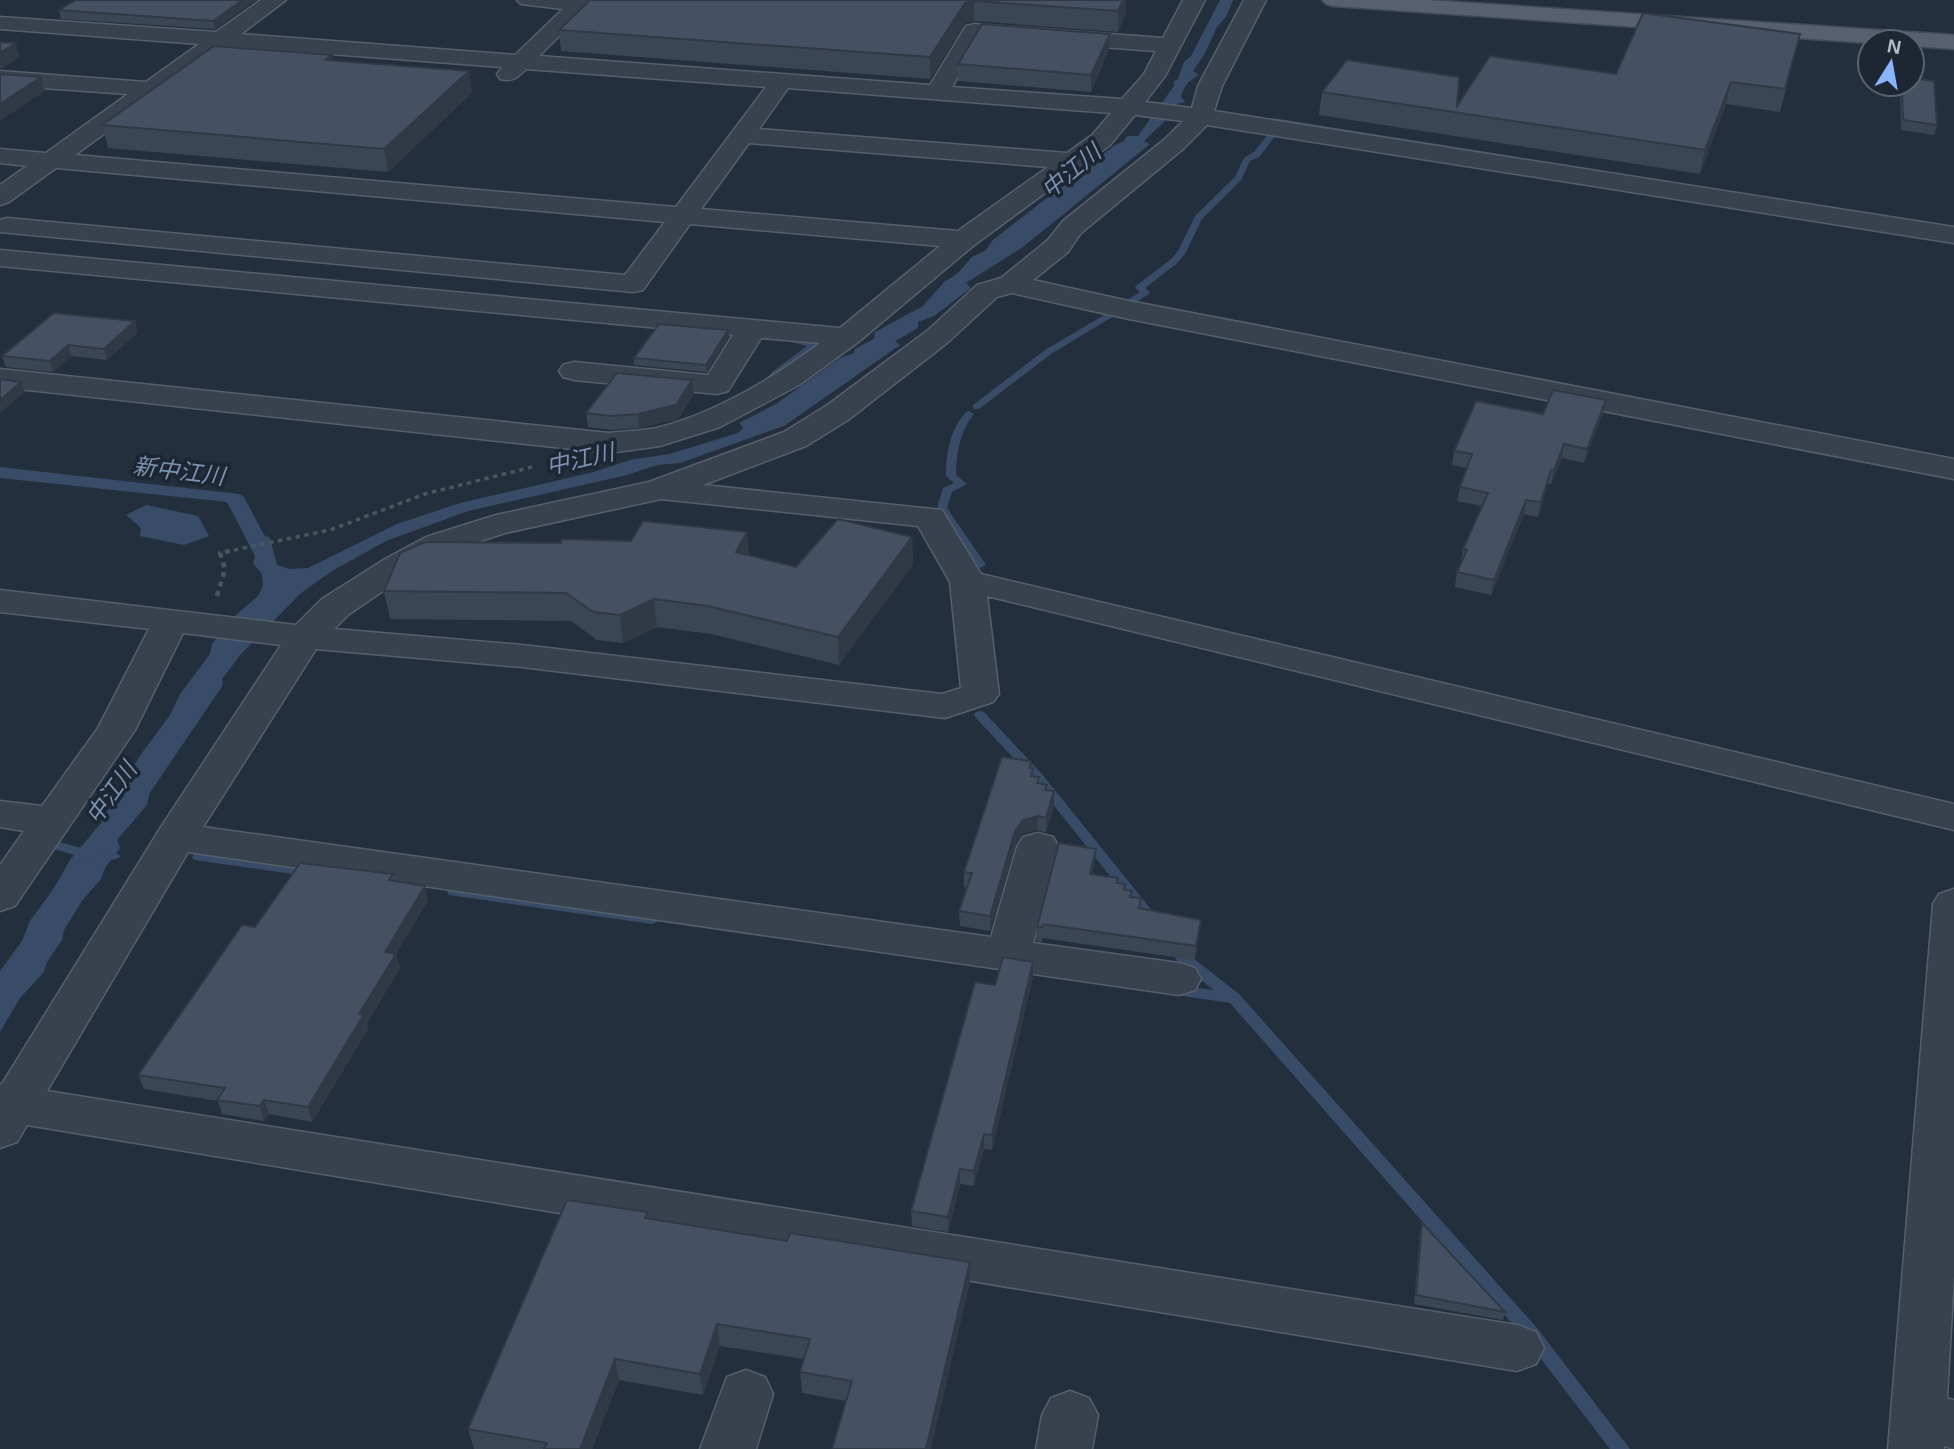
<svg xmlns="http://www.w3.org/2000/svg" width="1954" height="1449" viewBox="0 0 1954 1449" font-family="Arial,'Noto Sans JP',sans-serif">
	<rect width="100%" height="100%" fill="#242f3e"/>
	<!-- water -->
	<g fill="#394c67">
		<path d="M1220 0H1233L1226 17 1217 27 1204 55 1193 71 1199 75C1187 82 1186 83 1181 97L1185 102 1176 104 1168 118 1144 141 1150 144 1023 247 966 283 971 288 934 316 918 322V328L895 341 900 345 784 426 680 463 657 465 627 475 468 511 386 541 332 571 301 593 241 654 222 679 223 685 149 794 147 805 117 840 120 848 105 868 101 879 82 901 64 930 62 940 47 962 44 972 20 998 0 1032V971L22 941 30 921 54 888 70 860 100 824 139 757 170 715 180 694 210 654 212 644 236 615 258 596 263 586 262 574 253 563 255 556 227 502 0 478V467L239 494 244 497 264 535 270 538 277 565 289 569 308 568 397 524 460 503 594 472 630 460 669 454 738 433 743 428 739 423 776 404 840 358 854 353 855 349 874 339 875 332 923 306 944 282 957 274 972 257 986 250 993 240 1115 145 1124 141 1127 136H1138L1174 86V81L1178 79 1184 62 1191 56Z"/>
		<path d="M146 505 198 516 209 536 184 545 140 536 141 528 126 515Z"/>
	</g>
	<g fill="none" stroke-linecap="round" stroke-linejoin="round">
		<!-- stream -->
		<g fill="#394c67" fill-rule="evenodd">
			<path d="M1273 118 1518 157 1522 159 1518 161 1276 122H1273Z"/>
			<path d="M1269 133 1276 135 1260 156 1250 161 1241 180 1202 219 1185 254 1176 264 1145 288 1150 292 1149 294 1130 306H1124V302L1140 292 1135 288 1136 286 1170 260 1178 251 1195 216 1235 177 1244 158 1254 152Z"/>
			<path d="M1111 311 1114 312V316L1051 354 979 409H973V405L1045 350Z"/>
			<path d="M791 336 819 345 778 376 768 389H762L760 387 772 372 807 346 788 341 786 339Z"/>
			<path d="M969 411 974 414C960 431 956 453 956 475L967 484 952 492 947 508 986 565 980 568 976 567 937 508 943 488 954 483 946 476C946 453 950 430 966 412Z"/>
			<path d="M980 711 984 712 1041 773 1158 918 1160 921 1158 924H1148L1033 779 976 718 974 715 976 712Z"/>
			<path d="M59 842 93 851 114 852 121 856C108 868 70 853 54 849L52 846 54 843Z"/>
			<path d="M199 853 293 866 298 867 300 870 298 873 293 874 194 860 192 857 194 854Z"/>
			<path d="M454 887 652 914 657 916 659 919 657 922 652 924 449 895 447 892 449 889Z"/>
			<path d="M1173 941 1178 943 1189 955 1239 994 1537 1328 1630 1449H1610L1525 1338 1230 1003 1170 994 1168 990 1170 986 1175 985 1214 990 1179 963 1166 946 1168 943Z"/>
		</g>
		<defs>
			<g id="minor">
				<path d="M261 0H286L241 34 515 55 563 9 521 4 517 0H596L539 56 930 85 966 26 974 24 1163 38 1183 0H1205L1165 76 1145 102 1192 108 1198 86 1244 0H1266L1222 86 1214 111 1954 227V243L1207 125 1183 149 1081 233 1068 252 1033 280 1129 301 1954 459V479L1129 319 1012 293 997 297 947 343 848 420 806 446 703 485 942 510 981 574 1954 804V830L987 596 999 694 993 702 945 718 522 667 316 649 203 827 991 937 1017 847 1023 837 1038 833 1053 837 1059 847 1033 943 1179 963 1195 968 1201 979 1195 990 1179 995 188 852 47 1091 1517 1325 1536 1332 1544 1348 1536 1364 1517 1371 27 1125 17 1142 0 1148V1084H2L161 827 281 645 183 633 135 730 15 906 0 911V865L24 831 0 827V801L42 806 98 728 149 629 0 612V590L296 625 322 599 385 559 426 537 496 515 649 482 784 432 826 406 927 331 977 285 1001 278 1048 240 1063 221 1165 139 1183 121 1135 115 1110 145 973 246 857 343 799 385 720 427 660 446 609 453 0 387V369L609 433C625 431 642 431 657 428 716 413 772 379 820 343L761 338 728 391 717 394 574 380 563 377 559 371 563 365 574 362 708 375 733 335 0 266V250L840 328 940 246 690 224 643 290 633 292 0 232V220L7 218 625 275 665 222 56 168 9 202 0 205V185L27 166 0 163V149L46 153 128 94 0 85V71L146 82 199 44 0 29V17L216 32ZM981 38 1156 51 1144 74 1122 99 952 87ZM225 46 502 67 497 74 500 79C513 82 517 78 526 69L766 87 676 207 75 155ZM788 88 1111 113 1092 135 1067 153 759 129ZM749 143 1048 167 958 231 701 209ZM661 499 918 526 950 582 961 688 942 694 522 645 334 629 348 615 409 573 450 551 505 533Z"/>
				<path d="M1954 889V1275L1947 1398 1954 1400V1449L1944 1446V1449H1888L1933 904 1939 894Z"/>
				<path d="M746 1370 765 1377 773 1394 756 1449H700L727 1377Z"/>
				<path d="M1070 1391 1089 1398 1098 1415 1092 1449H1036L1042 1415 1051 1398Z"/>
			</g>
			<path id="major" d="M1322 0H1427L1954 35V49L1912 46V42L1870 43 1333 6 1326 4Z"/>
		</defs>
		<!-- minor casing -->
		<use href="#minor" stroke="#565f6c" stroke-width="3"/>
		<!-- major casing -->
		<use href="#major" stroke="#414a57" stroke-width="3"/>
		<!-- path-far1 -->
		<path stroke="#44595c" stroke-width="3.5" stroke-dasharray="4.5 4.5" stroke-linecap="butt" d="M225 552 330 530 425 494 532 467"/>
		<!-- path -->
		<path stroke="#44595c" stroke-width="4.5" stroke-dasharray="5 5" stroke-linecap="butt" d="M217 596 225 569 220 553 234 550"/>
		<!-- minor -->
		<use href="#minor" fill="#38414e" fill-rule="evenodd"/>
		<!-- major -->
		<use href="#major" fill="#56606e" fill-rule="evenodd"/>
	</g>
	<!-- wall -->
	<g fill="#3b4654">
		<path d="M256 0 215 29 61 19 59 10Z"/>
		<path d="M590 0H1126V13L1118 32 974 21 965 23 930 79 561 51 559 30Z"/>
		<path d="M1800 34 1780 112 1726 104 1700 174 1319 115 1322 92 1457 106 1616 74Z"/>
		<path d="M1109 50 1091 92 958 81V64Z"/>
		<path d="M469 71 472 93 388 172 108 148 102 125Z"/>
		<path d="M1900 84H1912L1937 125 1934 135 1901 130Z"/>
		<path d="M728 330 729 337 707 372 634 365V358Z"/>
		<path d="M138 332 107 360 71 356 53 372 6 367 2 356Z"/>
		<path d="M692 380 694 394 678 419 639 428 611 430 588 427 586 413Z"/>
		<path d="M1543 414H1603L1584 463 1562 458 1551 484H1548L1538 517 1524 514 1491 595 1455 587 1457 572 1461 564 1463 549 1482 506 1457 501 1460 487 1467 468 1452 465 1454 451Z"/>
		<path d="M747 532 749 556 796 567 912 537 913 564 839 665 711 634 657 627 623 643 597 640 571 621 390 619 384 591 561 543 631 541Z"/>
		<path d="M1031 761V768H1033V777H1039V784L1047 785V790L1054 791V806L1046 832 1037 830 1022 834 1015 846 990 931 960 926 959 911 967 888 964 887V872Z"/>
		<path d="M1095 863 1092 874 1118 883 1131 897 1141 898V908L1201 920 1195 960 1042 938V942L1036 941 1037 927Z"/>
		<path d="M393 874 394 881 428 900 396 954 400 968 367 1023 368 1029 312 1122 269 1114 264 1121 222 1114 218 1101 144 1089 138 1075 255 927Z"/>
		<path d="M1033 962V977L992 1150 984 1149 974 1186 960 1184 948 1232 912 1226 911 1211 995 985Z"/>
		<path d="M647 1212 648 1219 970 1283 846 1401 802 1393 800 1372 804 1359 720 1346 703 1395 619 1380 592 1449H474L468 1429Z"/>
		<path d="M1422 1223 1505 1312 1503 1320 1414 1304 1420 1232Z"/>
	</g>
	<!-- shaded-wall -->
	<g fill="#303945">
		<path d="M243 0H256L215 29 213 21Z"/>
		<path d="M1123 0H1126V13L1118 32V11Z"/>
		<path d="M974 1V21L965 23 930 79V57L965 3Z"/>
		<path d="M1110 34 1109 50 1091 92V75Z"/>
		<path d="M16 43 20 57 0 70V53Z"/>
		<path d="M332 55 337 76 325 60Z"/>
		<path d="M469 71 472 93 388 172 384 149Z"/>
		<path d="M41 77 45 91 0 121V104Z"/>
		<path d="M1731 82 1726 104 1700 174 1705 150Z"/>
		<path d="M135 321 138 332 107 360 104 349Z"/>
		<path d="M728 330 729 337 707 372 706 365Z"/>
		<path d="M68 345 71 356 53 372 50 361Z"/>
		<path d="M692 380 694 394 678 419 639 428 638 414Z"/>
		<path d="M21 382 25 392 0 413V400Z"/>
		<path d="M1606 400 1603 414 1584 463 1587 449Z"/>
		<path d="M1564 444 1562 458 1551 484 1554 470Z"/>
		<path d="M1551 470 1548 484 1538 517 1541 502Z"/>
		<path d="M1526 500 1524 514 1491 595 1494 580Z"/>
		<path d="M747 532 750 559 736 552Z"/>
		<path d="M912 537 913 564 839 665 838 637Z"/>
		<path d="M654 599 657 627 623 643 620 615Z"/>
		<path d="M1054 791V806L1046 832V818Z"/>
		<path d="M1038 816 1037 830 1022 834 1015 846 990 931V916L1015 831 1023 820Z"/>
		<path d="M1096 849 1095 863 1089 888 1090 874Z"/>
		<path d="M425 886 428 900 388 967 385 952Z"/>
		<path d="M1201 920 1199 934 1195 960 1196 946Z"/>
		<path d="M396 954 400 968 367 1023 368 1029 312 1122 308 1107 359 1014Z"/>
		<path d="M1033 962V977L992 1150V1135Z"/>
		<path d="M264 1100 269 1114 264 1121 260 1106Z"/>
		<path d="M984 1134V1149L974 1186V1171Z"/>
		<path d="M960 1169V1184L948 1232V1217Z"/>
		<path d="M970 1262V1283L931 1449H926Z"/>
		<path d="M717 1324 720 1346 703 1395 700 1374Z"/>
		<path d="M615 1359 619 1380 592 1449H580Z"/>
	</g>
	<!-- building -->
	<g fill="#455162" stroke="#303945" stroke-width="2">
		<path d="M76 0H243L213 21 59 10Z"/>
		<path d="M590 0H1123L1118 11 974 1 965 3 930 57 559 30Z"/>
		<path d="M1643 13 1800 34 1785 89 1731 82 1705 150 1322 92 1347 60 1459 77 1457 106 1490 56 1616 74Z"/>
		<path d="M982 24 1110 34 1091 75 958 64Z"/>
		<path d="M0 42 16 43 0 53Z"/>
		<path d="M214 46 332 55 325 60 469 71 384 149 102 125Z"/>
		<path d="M0 74 41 77 0 104Z"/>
		<path d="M1912 78 1934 81 1937 125 1903 120 1902 84H1912Z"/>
		<path d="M54 313 135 321 104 349 68 345 50 361 2 356Z"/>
		<path d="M659 324 728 330 706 365 634 358Z"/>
		<path d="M617 373 692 380 676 405 638 414 610 416 586 413Z"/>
		<path d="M0 379 21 382 0 400Z"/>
		<path d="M1553 390 1606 400 1587 449 1564 444 1554 470H1551L1541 502 1526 500 1494 580 1457 572 1467 550 1463 549 1488 493 1460 487 1472 454 1454 451 1476 401 1543 414Z"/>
		<path d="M838 519 912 537 838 637 708 606 654 599 620 615 593 612 566 593 384 591 400 553 425 542 561 543 562 539 631 541 643 521 747 532 736 552 796 567Z"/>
		<path d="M1002 757 1031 761 1030 768H1033L1031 776 1039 777 1037 783 1047 785 1045 790 1054 791 1046 818 1038 816 1023 820 1015 831 990 916 959 911 972 873 964 872Z"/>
		<path d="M1059 843 1096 849 1090 874 1118 878 1117 883 1125 884 1124 890 1132 891 1130 897 1141 898 1139 908 1201 920 1196 946 1043 924 1042 927H1037Z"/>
		<path d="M300 863 393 874 389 880 425 886 385 952 396 954 359 1014H364L308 1107 264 1100 260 1106 217 1100 225 1088 138 1075 242 925 255 927Z"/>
		<path d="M1003 957 1033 962 992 1135 984 1134 974 1171 960 1169 948 1217 911 1211 975 982 995 985Z"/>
		<path d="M567 1200 647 1212 645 1218 787 1241 790 1233 970 1262 926 1449H832L852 1381 800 1372 810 1339 717 1324 700 1374 615 1359 580 1449H544L547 1443 468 1429Z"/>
		<path d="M1422 1223 1505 1312 1416 1295Z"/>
	</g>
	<g text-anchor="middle" stroke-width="7" stroke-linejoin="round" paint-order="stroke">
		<!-- water labels -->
		<g font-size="23" font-style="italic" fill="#7c92b1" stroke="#1d2633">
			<text transform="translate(1071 171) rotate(-40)" y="8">中江川</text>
			<text transform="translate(580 459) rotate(-13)" y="8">中江川</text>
			<text transform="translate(179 471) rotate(7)" y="8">新中江川</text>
			<text transform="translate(111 793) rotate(-55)" y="8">中江川</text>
		</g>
	</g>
	<!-- north arrow -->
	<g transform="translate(1891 63) rotate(11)"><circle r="33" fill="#1d2633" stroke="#59626f" stroke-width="2"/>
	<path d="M0-5L12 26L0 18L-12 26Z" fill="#8ab4f8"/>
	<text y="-10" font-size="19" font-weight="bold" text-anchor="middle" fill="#b4bcc9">N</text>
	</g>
</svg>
